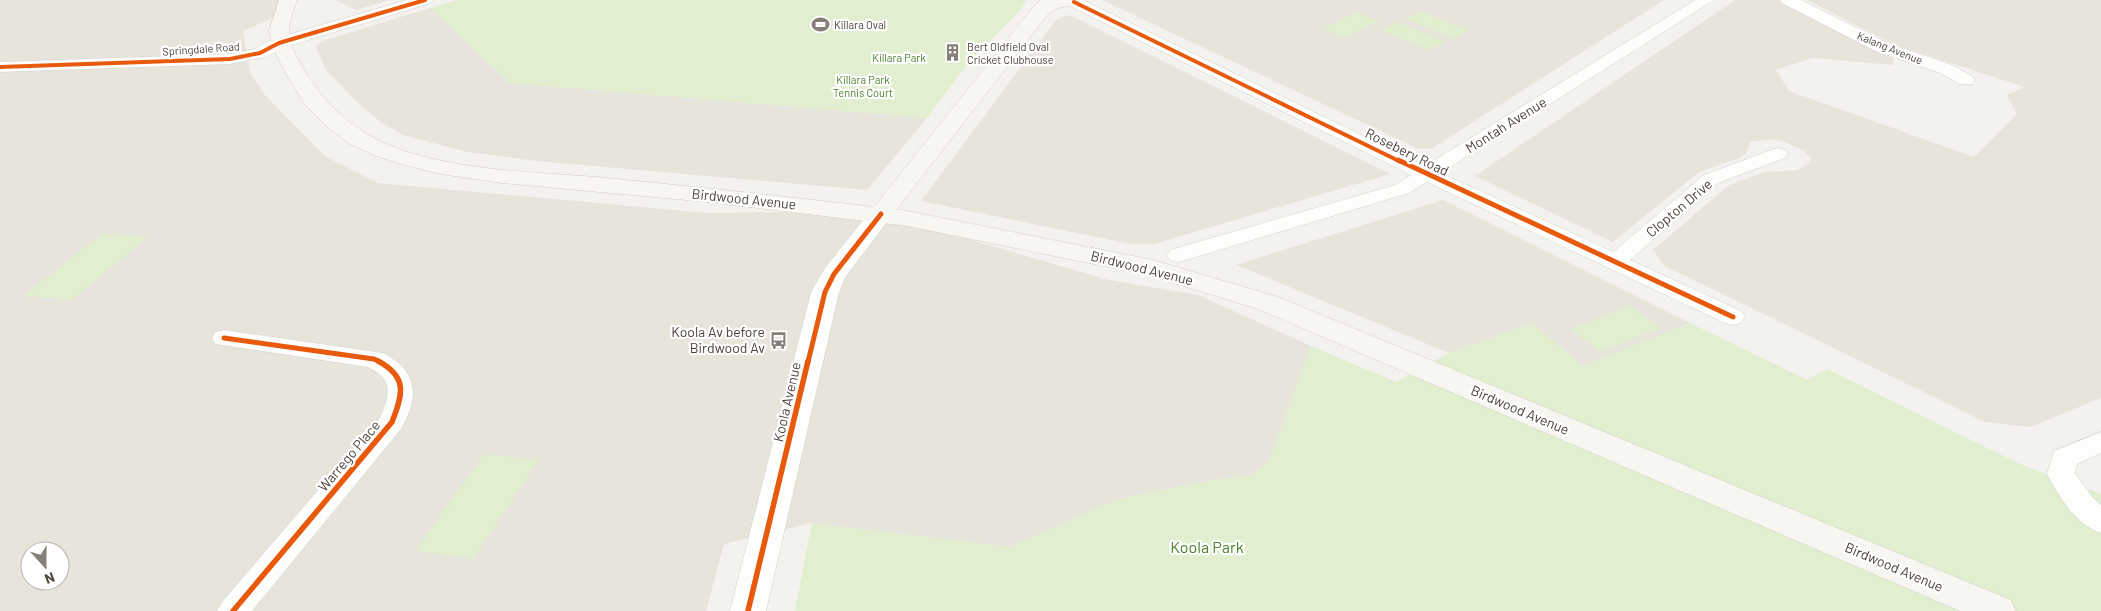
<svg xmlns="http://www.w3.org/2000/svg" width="2101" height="611" viewBox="0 0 2101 611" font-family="Barlow,sans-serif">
	<rect width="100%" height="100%" fill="#f4f2ee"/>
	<!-- residential -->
	<g fill="#e7e4dc" fill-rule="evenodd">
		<path d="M0 0H288L283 14 243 31 250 72 264 94 325 156 378 183 707 213 845 211 916 224 1109 280 1198 295 1311 346 1269 462 1249 476 1218 479 1121 498 1010 547 812 523 724 544 706 611H0ZM30 551H60V581H30Z"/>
		<path d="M335 0H390L356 10Z"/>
		<path d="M1102 0H1664L1431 149H1419Z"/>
		<path d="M1735 0H1777L1877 52 1894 59 1892 65 1813 58 1776 70 1789 91 1974 157 2017 114 2007 95 2025 87 1895 45 1807 0H2101V398L2030 427 1985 422 1665 266 1653 250 1729 185 1765 172 1797 170 1810 163V157L1804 151 1785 142 1771 139 1751 142 1745 154 1739 158 1699 172 1613 242 1475 176Z"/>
		<path d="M430 8 510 83 927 118 867 190 536 161 467 152 403 135 382 123 360 105 326 70 316 47 322 41Z"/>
		<path d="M1068 15 1074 17 1390 174 1154 244H1131L921 201 1056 20Z"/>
		<path d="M1443 200 1690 323 1583 366 1532 323 1449 353 1236 265Z"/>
	</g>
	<!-- green -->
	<g fill="#e1eecf">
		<path d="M457 0H1026L1022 8 965 67 927 118 510 83 430 8Z"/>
		<path d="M1420 11 1469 30 1454 38 1405 19Z"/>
		<path d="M1357 12 1379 21 1344 38 1323 29Z"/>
		<path d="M1397 22 1445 42 1430 50 1381 30Z"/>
		<path d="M102 234 148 237 72 300 23 296Z"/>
		<path d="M1631 306 1661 328 1600 352 1570 329Z"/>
		<path d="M1532 323 1583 366 1690 323 1807 380 1827 369 2020 464 2101 494V611H795L812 523 1010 547 1121 498 1218 479 1249 476 1269 462 1311 346 1396 382 1449 353Z"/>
		<path d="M484 454 539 460 474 558 415 551Z"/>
	</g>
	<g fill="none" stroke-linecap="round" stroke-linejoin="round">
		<defs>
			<g id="minor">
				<path d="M407 0H433L431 3 285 47 266 57 230 64 0 72V62L230 54 255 49 273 39Z"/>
				<path d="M1067 0H1083L1425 166 1695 0H1714L1441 173 1613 252 1704 175 1771 150 1778 148 1785 150 1788 154 1785 158 1718 183 1630 260 1741 311 1745 317 1741 323 1733 325 1725 323 1427 182 1409 193 1186 260 1178 262 1170 260 1167 255 1170 250 1395 185 1411 175 1068 5Z"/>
				<path d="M1780 0H1801L1885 42 1952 65 1972 76 1975 80 1972 84H1960L1940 73 1873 50 1782 3Z"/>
				<path d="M224 330 383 353C418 371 420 396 401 429L252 611H217L222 602 380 418C390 394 394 380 368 367L215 344 212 338 215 332Z"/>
				<path d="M2101 432V453L2077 464 2075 473 2093 498 2101 505V533C2076 525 2059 497 2047 474L2054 451Z"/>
			</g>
			<path id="tertiary" d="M881 207 890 209 893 214 846 276 839 292 766 611H730L811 292 825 268 872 209Z"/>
			<path id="secondary" d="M279 0H297C294 10 289 21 289 33 289 44 295 54 301 64 322 102 351 129 391 146 450 170 532 172 596 177 689 186 781 196 874 207L1034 6 1041 0H1086L1084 4 1057 8 1048 14 897 209 1153 260 1278 297 2011 600 2016 611H1960L1258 309 1148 275 907 226 708 202 502 183 441 174 404 165 376 156 350 144 327 127 306 106 286 74 272 46 269 31Z"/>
		</defs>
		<!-- minor casing -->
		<use href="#minor" stroke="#d2d0cb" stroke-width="1"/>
		<!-- tertiary casing -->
		<use href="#tertiary" stroke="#d2d0cb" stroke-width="1"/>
		<!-- secondary casing -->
		<use href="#secondary" stroke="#d3cfc5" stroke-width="1"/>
		<!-- minor -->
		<use href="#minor" fill="#fdfdfc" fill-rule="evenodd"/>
		<!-- tertiary -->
		<use href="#tertiary" fill="#fdfdfc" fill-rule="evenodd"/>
		<!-- secondary -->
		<use href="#secondary" fill="#f7f6f1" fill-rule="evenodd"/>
		<defs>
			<g id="cycleway-far2">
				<path d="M1074 2 1401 162"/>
				<path d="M0 67 230 59 260 53 279 43 425 0"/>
			</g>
			<g id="cycleway-far1">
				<path d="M1398 160 1733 317"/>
				<path d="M224 338 374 359 380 362"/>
				<path d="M808 362 825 292 834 274 881 214"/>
			</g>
			<g id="cycleway">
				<path d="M233 611 392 422C403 394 408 377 378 361"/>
				<path d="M748 611 808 361"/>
			</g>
		</defs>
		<!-- cycleway-far2 casing -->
		<use href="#cycleway-far2" stroke="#fff" stroke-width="6"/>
		<!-- cycleway-far1 casing -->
		<use href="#cycleway-far1" stroke="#fff" stroke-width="8"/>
		<!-- cycleway casing -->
		<use href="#cycleway" stroke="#fff" stroke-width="9"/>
		<!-- cycleway-far2 -->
		<use href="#cycleway-far2" stroke="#e8590c" stroke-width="4"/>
		<!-- cycleway-far1 -->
		<use href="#cycleway-far1" stroke="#e8590c" stroke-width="5"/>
		<!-- cycleway -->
		<use href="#cycleway" stroke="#e8590c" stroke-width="5.5"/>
	</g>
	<!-- icons -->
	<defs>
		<symbol id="stadium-bare" viewBox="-9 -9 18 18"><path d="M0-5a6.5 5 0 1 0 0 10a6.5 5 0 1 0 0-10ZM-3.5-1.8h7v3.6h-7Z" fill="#868178" stroke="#fff" stroke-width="2.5" paint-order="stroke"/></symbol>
		<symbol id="building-bare" viewBox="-9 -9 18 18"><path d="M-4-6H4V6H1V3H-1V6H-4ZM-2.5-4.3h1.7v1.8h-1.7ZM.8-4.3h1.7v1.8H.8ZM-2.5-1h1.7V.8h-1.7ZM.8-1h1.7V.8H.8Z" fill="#868178" stroke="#fff" stroke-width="2.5" paint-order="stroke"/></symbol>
		<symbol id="bus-bare" viewBox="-9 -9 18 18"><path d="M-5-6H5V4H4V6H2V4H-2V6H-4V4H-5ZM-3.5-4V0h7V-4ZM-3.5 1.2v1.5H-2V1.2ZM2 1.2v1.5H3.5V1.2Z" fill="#868178" stroke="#fff" stroke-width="2.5" paint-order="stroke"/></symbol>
	</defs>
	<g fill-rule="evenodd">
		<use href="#stadium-bare" x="808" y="12" width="25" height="25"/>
		<use href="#building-bare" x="940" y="40" width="25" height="25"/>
		<use href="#bus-bare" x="766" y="328" width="25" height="25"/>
	</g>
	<g text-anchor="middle" stroke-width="4.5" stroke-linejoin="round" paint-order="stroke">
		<!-- far-poi labels -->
		<g font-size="11" fill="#4b4439" stroke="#fff" text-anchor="start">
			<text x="834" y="29">Killara Oval</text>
			<text x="967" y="51">Bert Oldfield Oval<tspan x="967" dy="13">Cricket Clubhouse</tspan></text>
		</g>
		<!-- far-street labels -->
		<g font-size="11" fill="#4b4439" stroke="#fff">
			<text transform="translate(1890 48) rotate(22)" y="4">Kalang Avenue</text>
			<text transform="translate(201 49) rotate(-4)" y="4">Springdale Road</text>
		</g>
		<!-- far-park labels -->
		<g font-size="11" fill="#4a7f2a" stroke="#fff">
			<text x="899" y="62">Killara Park</text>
			<text x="863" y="84">Killara Park<tspan x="863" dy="13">Tennis Court</tspan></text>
		</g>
		<!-- street labels -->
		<g font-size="14" fill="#4b4439" stroke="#fff">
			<text transform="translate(1506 125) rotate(-32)" y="5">Montah Avenue</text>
			<text transform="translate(1407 152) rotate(26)" y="5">Rosebery Road</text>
			<text transform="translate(744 199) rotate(6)" y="5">Birdwood Avenue</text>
			<text transform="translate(1679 208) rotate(-40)" y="5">Clopton Drive</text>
			<text transform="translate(1142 268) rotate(14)" y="5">Birdwood Avenue</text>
			<text transform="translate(787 402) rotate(-77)" y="5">Koola Avenue</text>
			<text transform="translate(1520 410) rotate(23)" y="5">Birdwood Avenue</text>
			<text transform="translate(349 456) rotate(-50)" y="5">Warrego Place</text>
			<text transform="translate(1894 567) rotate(23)" y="5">Birdwood Avenue</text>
		</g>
		<!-- poi labels -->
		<g font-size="14" fill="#4b4439" stroke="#fff" text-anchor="end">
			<text x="765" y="337">Koola Av before<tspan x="765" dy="16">Birdwood Av</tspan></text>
		</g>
		<!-- near-park labels -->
		<g font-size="16" fill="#4a7f2a" stroke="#fff">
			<text x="1207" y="553">Koola Park</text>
		</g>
	</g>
	<!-- north arrow -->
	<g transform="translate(45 566) rotate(159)"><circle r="24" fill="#ffffff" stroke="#b7b4b0"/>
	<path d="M0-4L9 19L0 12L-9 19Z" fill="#868178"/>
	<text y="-8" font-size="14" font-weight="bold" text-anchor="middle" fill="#4b4439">N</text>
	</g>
</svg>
